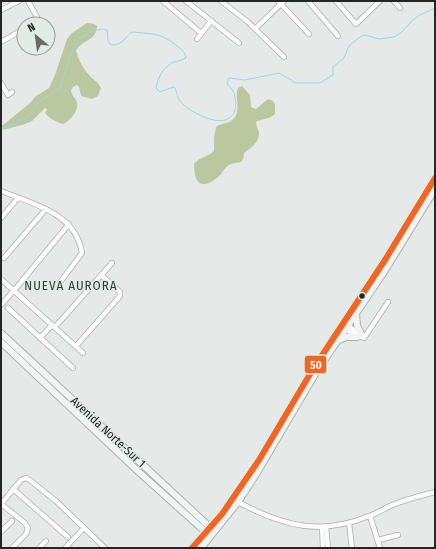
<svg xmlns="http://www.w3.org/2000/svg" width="436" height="549" viewBox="0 0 436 549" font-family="'Fira Sans Condensed',sans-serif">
	<rect width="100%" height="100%" fill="#e5e9e7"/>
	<!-- green -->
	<path fill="#d9e4c8" d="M1 333 210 528 206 533 1 342Z"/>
	<!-- forest -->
	<g fill="#bbc89f">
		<path d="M87 23 94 24 97 26C96 42 82 39 76 51 79 61 83 68 90 76 94 80 98 82 101 88L98 96 92 99 81 96 79 87 77 85 73 87 71 91C72 95 74 97 76 100 81 109 70 121 63 124 57 122 48 118 45 113L47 109 45 108 32 121 25 124 3 130 2 126 30 103 36 96 49 88 55 75 67 39 72 33Z"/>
		<path d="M242 86 250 95 251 107 256 109C261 106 263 102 268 99L273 101 275 105V114C268 120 263 118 256 122 256 126 258 129 259 132 260 142 251 148 244 153 243 167 238 160 229 165 224 168 222 174 218 177 201 191 194 183 194 164 201 156 207 158 214 151V138L216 127C221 123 227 124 231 121 243 113 234 98 238 88Z"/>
	</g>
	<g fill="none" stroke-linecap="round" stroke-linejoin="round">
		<!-- stream -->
		<path stroke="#8fdde3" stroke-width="1" d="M1 129 14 124 28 116 38 103 60 88 71 53 79 39 90 32 102 29 107 30 108 41 111 45C125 45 124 36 133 32 153 34 161 33 177 46 181 49 185 52 186 58 182 60 178 61 174 62 164 66 158 77 156 88L160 92 173 87 175 88C177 93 177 98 181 102 188 111 214 124 225 120 238 117 237 100 233 91 231 88 229 86 227 84L229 78 245 80 279 73C284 77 290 78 295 83H320L333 75V67L344 58 349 46 360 37 365 35 379 39 394 37 401 33 410 23 418 16 435 8"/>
		<defs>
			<g id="street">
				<path d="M28 1 37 17V22L34 24"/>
				<path d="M163 1 201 33"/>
				<path d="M186 1 239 43"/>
				<path d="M221 1 248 22 284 57"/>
				<path d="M278 1 309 34"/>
				<path d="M308 1 338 36"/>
				<path d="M336 1 356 24 380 1"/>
				<path d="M394 1 400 8"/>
				<path d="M1 10 19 1"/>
				<path d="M255 29 284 1"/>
				<path d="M197 39 211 21"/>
				<path d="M1 42 24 29"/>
				<path d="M1 83 8 95 12 92"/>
				<path d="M1 191C33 204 76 213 82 253L58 285"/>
				<path d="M1 218 18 198"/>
				<path d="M4 258 46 209"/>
				<path d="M1 279 83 353"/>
				<path d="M1 305 17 287 69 224"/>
				<path d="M8 308 73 368"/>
				<path d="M346 325 360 334"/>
				<path d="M55 327 112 263"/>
				<path d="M344 328 357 337H362L364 338 388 302"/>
				<path d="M40 338 52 325"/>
				<path d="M76 346 120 296V292L101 275"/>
				<path d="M13 489 68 537"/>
				<path d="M238 502C283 526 320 536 369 516 376 514 382 510 388 507 403 500 419 496 435 492"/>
				<path d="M370 516 380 548"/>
				<path d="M349 523 352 548"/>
				<path d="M322 527 323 548"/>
				<path d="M326 527 328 548"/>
				<path d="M1 532 12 521"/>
				<path d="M378 540 398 535"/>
				<path d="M12 548 26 534 28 528 25 523 1 504 21 480 26 478 31 481 56 501 105 548"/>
				<path d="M39 548 46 541"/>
				<path d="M65 548 84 528"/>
			</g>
			<g id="secondary">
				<path d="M356 314 357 325 361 334"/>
				<path d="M1 333 213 530"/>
				<path d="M339 340 346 337H357"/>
				<path d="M1 342 140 473 209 535"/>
				<path d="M192 548 222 514 259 460 313 369 385 260 435 178"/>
				<path d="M201 548 238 502 255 476 317 371 384 272 435 189"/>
			</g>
		</defs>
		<!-- street casing -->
		<use href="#street" stroke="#adb0af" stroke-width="6"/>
		<!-- secondary casing -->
		<use href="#secondary" stroke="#adb0af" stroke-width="8"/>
		<!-- street -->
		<use href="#street" stroke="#fbfcfb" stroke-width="4.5"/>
		<!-- secondary -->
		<use href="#secondary" stroke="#f0f5f4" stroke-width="6"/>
		<defs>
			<path id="bus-1" d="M192 548 222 514 259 460 313 369 385 260 435 178"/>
		</defs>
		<!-- bus-1 casing -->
		<use href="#bus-1" stroke="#e3ebe7" stroke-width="9"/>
		<!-- bus-1 -->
		<use href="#bus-1" stroke="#f26522" stroke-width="6"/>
	</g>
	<!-- markers -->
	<circle fill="#232624" stroke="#e3ebe7" stroke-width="1.5" cx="362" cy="296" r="3.5"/>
	<g text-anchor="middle" stroke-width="3" stroke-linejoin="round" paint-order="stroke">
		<!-- street labels -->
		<g font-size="12" fill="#232624" stroke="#e3ebe7">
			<text transform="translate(108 432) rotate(43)" y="4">Avenida Norte-Sur 1</text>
		</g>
		<!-- neighbourhood labels -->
		<g font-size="13" letter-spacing="1" fill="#363c39" stroke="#e3ebe7">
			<text x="71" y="290">NUEVA AURORA</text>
		</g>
	</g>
	<rect stroke="#e3ebe7" stroke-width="1.5" x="304" y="355" width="23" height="19" rx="4" fill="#f26522"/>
	<g font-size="11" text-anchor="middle" font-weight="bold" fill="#fff">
		<text x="316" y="369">50</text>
	</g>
	<!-- border -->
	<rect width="436" height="549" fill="none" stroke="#232624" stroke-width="4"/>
	<!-- north arrow -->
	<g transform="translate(36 36) rotate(331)"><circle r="19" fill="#e3ebe7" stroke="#969c99"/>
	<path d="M0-3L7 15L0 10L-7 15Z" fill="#676a68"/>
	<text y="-6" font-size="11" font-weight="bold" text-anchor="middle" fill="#232624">N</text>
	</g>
</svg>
